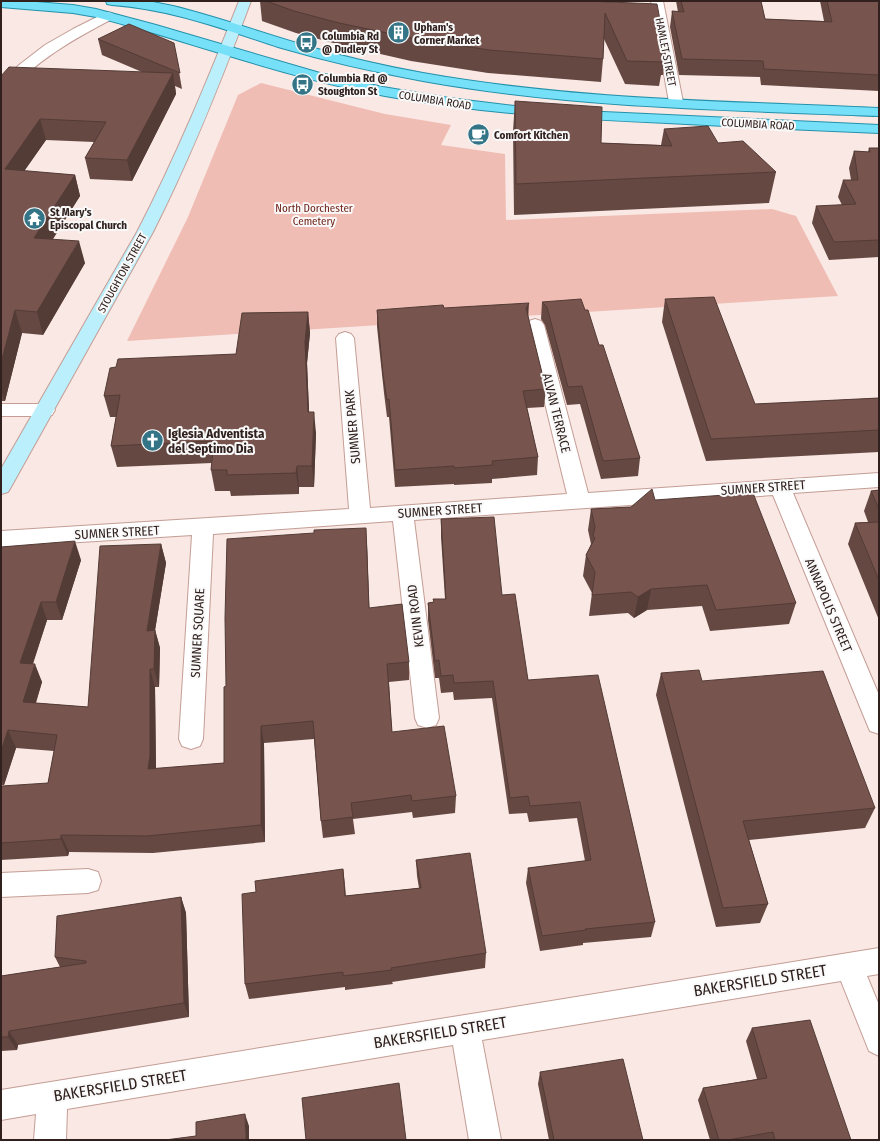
<svg xmlns="http://www.w3.org/2000/svg" width="880" height="1141" viewBox="0 0 880 1141" font-family="'Fira Sans Condensed',sans-serif">
	<rect width="100%" height="100%" fill="#f9e8e4"/>
	<!-- green -->
	<path fill="#f0bdb4" d="M261 83 385 114 451 125 441 145 505 154 506 220 772 209 796 216 838 296 127 341 188 217 238 95Z"/>
	<g fill="none" stroke-linecap="round" stroke-linejoin="round">
		<defs>
			<g id="street">
				<path d="M651 1H663L683 102 681 105 676 106 671 105 669 102Z"/>
				<path d="M107 12 112 13 114 16 112 19C72 40 35 61 6 95L1 96V83L19 65 45 45 73 29Z"/>
				<path d="M535 319 541 321 544 325 588 493 879 473V487L793 493 879 695V734L870 731 867 724 773 495 414 520 439 718 436 725 427 728 418 725 415 718 393 521 213 534 203 739 200 746 191 749 182 746 179 739 192 535 1 547V531L349 509 336 338 339 334 345 332 351 334 354 338 370 508 567 494 526 325 529 321Z"/>
				<path d="M1 404H45L52 405 55 410 52 415 45 416H1Z"/>
				<path d="M88 869 98 872 101 881 98 890 88 893 1 897V873Z"/>
				<path d="M879 948V974L867 976 879 1005V1056L869 1051 841 981 482 1040 501 1140H469L453 1045 67 1109 66 1140H34L36 1114 1 1120V1090Z"/>
			</g>
			<path id="secondary" d="M239 1H251C222 79 191 157 153 232L11 487 8 492 1 494V469L137 232C176 157 208 79 239 1Z"/>
			<g id="primary">
				<path d="M1 1H24L73 5 96 9 156 25 320 73 383 87 449 98 515 106 582 111 879 125V133C808 130 738 127 667 123 572 119 478 113 385 96 286 78 192 42 96 17L73 13 1 7Z"/>
				<path d="M106 1H148L173 6C218 17 262 33 307 46 345 57 384 66 423 73 574 100 727 101 879 108V116C727 110 573 108 423 81 374 72 326 61 278 47 223 29 170 9 112 5L107 4Z"/>
			</g>
		</defs>
		<!-- street casing -->
		<use href="#street" stroke="#c49d95" stroke-width="2"/>
		<!-- secondary casing -->
		<use href="#secondary" stroke="#c49d95" stroke-width="2"/>
		<!-- primary casing -->
		<use href="#primary" stroke="#2490aa" stroke-width="2"/>
		<!-- street -->
		<use href="#street" fill="#fff" fill-rule="evenodd"/>
		<!-- secondary -->
		<use href="#secondary" fill="#bbeffc" fill-rule="evenodd"/>
		<!-- primary -->
		<use href="#primary" fill="#77e0f9" fill-rule="evenodd"/>
	</g>
	<!-- wall -->
	<g fill="#664842">
		<path d="M260 1H586L666 52 663 75H661L659 86 625 84 604 39 603 59 601 82 488 73 411 61 341 45 296 33 262 21Z"/>
		<path d="M676 1H761L765 19 824 21 820 1H879V91L761 85 760 77 679 75 670 27 672 11 678 12Z"/>
		<path d="M98 39 174 43 182 89 175 86 176 94 132 181 90 179 85 158 94 142 46 140 24 171 75 175 80 196 53 239 85 263 43 335 22 333 5 401H1V76L142 72 102 55Z"/>
		<path d="M515 101 601 143 661 145 664 129 718 143 776 172 769 203 514 215 513 131Z"/>
		<path d="M869 148H879V257L829 260 812 223 816 206 842 205 838 197 843 180H851L849 168 854 151 868 152Z"/>
		<path d="M665 299 755 404 879 398V452L706 461 662 322Z"/>
		<path d="M542 302 585 310 599 345 640 458 638 476 601 479 580 404 567 405 545 325 541 319Z"/>
		<path d="M444 308 528 317 546 389 544 407 527 408 538 457 537 475 492 479V483L454 485V484L395 487 389 417H387L384 393 377 327V310Z"/>
		<path d="M308 312 310 333 307 363 309 412 316 433 314 487H299V494L231 496 230 491H215L211 470 212 463 117 467 111 446 116 417H110L104 396 116 367 236 354Z"/>
		<path d="M879 490V620L848 544 855 523 868 522 864 511 871 491Z"/>
		<path d="M655 500 796 603 789 624 710 631 702 606 647 610 634 618 628 613 589 616 592 593 583 576 586 555 591 544 588 530 591 509 631 507Z"/>
		<path d="M441 519 502 595 528 680 655 922 651 937 583 943V945L540 951 526 883 528 868 585 861 577 818 529 822 527 813 509 814 492 698 454 700 453 692 441 693 439 678H435L428 620V603L433 602 445 599 441 537Z"/>
		<path d="M161 544 166 563 155 630 160 648 159 687H155L156 769 224 763 226 686 367 546 369 608 409 662V680L389 682 392 732 456 796 455 813 413 818 412 812 353 819 355 834 323 838 321 821 314 739 264 743 265 842 153 853 69 852 68 856 1 860V791L48 783 54 751 16 748 4 785H1V547L81 560 62 620H47L33 664 42 682 36 703 88 707Z"/>
		<path d="M661 673 702 681 875 808 865 828 749 840 768 904 760 923 716 927 656 695Z"/>
		<path d="M416 860 486 953 485 968 392 982 393 984 345 990V987L249 999 245 984 256 892 343 869 345 896 419 888 417 876Z"/>
		<path d="M181 897 186 913 189 1017 18 1045 17 1050 1 1051V976L60 967 55 957Z"/>
		<path d="M752 1028 851 1140H710L698 1100 703 1088 757 1079 746 1041Z"/>
		<path d="M540 1072 643 1140H549L538 1084Z"/>
	</g>
	<!-- shaded-wall -->
	<g fill="#533b36">
		<path d="M173 73 176 94 132 181 127 160Z"/>
		<path d="M40 119 46 140 11 190 5 169Z"/>
		<path d="M75 175 80 196 40 259 34 238Z"/>
		<path d="M79 241 85 263 43 335 37 312Z"/>
		<path d="M529 303 528 320 526 308Z"/>
		<path d="M15 310 22 333 5 401 1 391V363Z"/>
		<path d="M308 312 310 333 307 363 310 433 308 412 305 342Z"/>
		<path d="M314 412 316 433 314 487 312 466Z"/>
		<path d="M297 466 299 487V494L296 473Z"/>
		<path d="M366 528 367 546 370 626 369 608Z"/>
		<path d="M75 541 81 560 62 620 56 602Z"/>
		<path d="M161 544 166 563 152 649 147 631Z"/>
		<path d="M651 589 647 610 634 618 638 597Z"/>
		<path d="M41 602 47 620 27 681 20 663Z"/>
		<path d="M155 630 160 648 159 687 154 669Z"/>
		<path d="M35 664 42 682 30 720 23 702Z"/>
		<path d="M150 669 155 687 156 774 148 769Z"/>
		<path d="M261 726 264 743 265 842 261 825Z"/>
		<path d="M8 730 16 748 4 785 1 779V751Z"/>
		<path d="M61 835 69 852 68 856 61 839Z"/>
		<path d="M343 869 345 885 347 912 345 896Z"/>
		<path d="M181 897 186 913 189 1017 184 1003Z"/>
		<path d="M9 1031 18 1045 17 1050 8 1037Z"/>
		<path d="M245 1114 249 1126V1140H246Z"/>
	</g>
	<!-- building -->
	<g fill="#77544d" stroke="#533b36">
		<path d="M266 1H586L657 4 666 52H661L663 62 627 61 605 13 603 59 489 50 411 38 339 23 294 11Z"/>
		<path d="M681 1H761L765 19 832 22 827 1H879V75L764 69 763 61 682 59 672 11 684 12Z"/>
		<path d="M129 24 174 43 180 73 98 39Z"/>
		<path d="M9 67 173 73 127 160 85 158 106 122 40 119 5 169 75 175 34 238 79 241 37 312 15 310 1 363V76Z"/>
		<path d="M515 101 602 107 601 143 672 146 664 129 708 126 718 143 743 141 776 172 516 184Z"/>
		<path d="M869 148H879V240L834 242 816 206 856 204 843 180H858L854 151 870 152Z"/>
		<path d="M714 297 755 404 879 398V430L711 439 665 299Z"/>
		<path d="M581 299 585 310H588L599 345H603L640 458 603 461 582 386 568 387 547 307 542 302Z"/>
		<path d="M529 303 526 308 546 389 523 391 538 457 492 461 493 465 454 468V466L395 470 389 399 387 400 383 375 377 310 443 305 444 308Z"/>
		<path d="M308 312 305 342 308 412H314L312 466H297L296 473 227 475V470H211L214 441 111 446 120 395 104 396 110 368 116 367 118 359 236 354 242 313Z"/>
		<path d="M652 489 655 500 753 493 796 603 716 610 707 585 651 589 638 597 631 592 592 595 595 572 586 555 595 538 593 536 595 527 591 509 631 507Z"/>
		<path d="M879 490V509L871 491Z"/>
		<path d="M494 517 502 595 515 594 528 680 598 675 655 922 585 929 586 930 542 936 528 868 591 860 580 802 530 806 528 796 510 798 493 681 454 683 453 675 441 676 439 660 435 661 428 603 434 602 433 599H446L441 519Z"/>
		<path d="M879 522V580L855 523Z"/>
		<path d="M366 528 369 608 402 604 409 662 387 664 392 732 444 726 456 796 412 801 411 795 351 803 353 817 321 821 313 721 261 726V825L147 836 61 835V839L1 843V791L2 786 48 783 57 735 8 730 1 751V547L75 541 56 602H41L20 663 35 664 23 702 88 707 100 546 161 544 147 631 155 630 154 669H150V756L148 769 224 763V687L226 686 225 618 227 539 314 533V530Z"/>
		<path d="M699 670 702 681 823 671 875 808 743 821 768 904 723 908 661 673Z"/>
		<path d="M470 853 486 953 391 968 392 970 343 976V972L245 984 242 894 256 892 255 881 343 869 345 896 421 888 416 860Z"/>
		<path d="M181 897 184 1003 9 1031 8 1037H1V976L86 963V961L55 957 57 916Z"/>
		<path d="M810 1020 851 1140H775L773 1132 728 1140H719L703 1088 767 1078 752 1028Z"/>
		<path d="M623 1059 643 1140H554L540 1072Z"/>
		<path d="M399 1083 406 1140H306L302 1098Z"/>
		<path d="M245 1114 246 1140H165L196 1136V1122Z"/>
	</g>
	<!-- icons -->
	<defs>
		<symbol id="building-disc" viewBox="-11 -11 22 22"><circle r="9.5" fill="#337487" stroke="#f9f9f9"/><path d="M-4-6H4V6H1V3H-1V6H-4ZM-2.5-4.3h1.7v1.8h-1.7ZM.8-4.3h1.7v1.8H.8ZM-2.5-1h1.7V.8h-1.7ZM.8-1h1.7V.8H.8Z" fill="#fff"/></symbol>
		<symbol id="bus-disc" viewBox="-11 -11 22 22"><circle r="9.5" fill="#337487" stroke="#f9f9f9"/><path d="M-5-6H5V4H4V6H2V4H-2V6H-4V4H-5ZM-3.5-4V0h7V-4ZM-3.5 1.2v1.5H-2V1.2ZM2 1.2v1.5H3.5V1.2Z" fill="#fff"/></symbol>
		<symbol id="cafe-disc" viewBox="-11 -11 22 22"><circle r="9.5" fill="#337487" stroke="#f9f9f9"/><path d="M-5.5-4.5H6V0H3Q3 3.5 0 3.5H-2.5Q-5.5 3.5-5.5 0ZM3-3.2v2h1.7v-2ZM-6 4.5H4V6H-6Z" fill="#fff"/></symbol>
		<symbol id="temple-disc" viewBox="-11 -11 22 22"><circle r="9.5" fill="#337487" stroke="#f9f9f9"/><path d="M0-6L5-2H3V0L6.5 2.5H4V6H1.5V3h-3V6H-4V2.5H-6.5L-3 0V-2H-5Z" fill="#fff"/></symbol>
		<symbol id="church-disc" viewBox="-11 -11 22 22"><circle r="9.5" fill="#337487" stroke="#f9f9f9"/><path d="M-1.2-6h2.4v3.5h3.3v2.4h-3.3V6h-2.4V-.1h-3.3v-2.4h3.3Z" fill="#fff"/></symbol>
	</defs>
	<g fill-rule="evenodd">
		<use href="#building-disc" x="386" y="20" width="25" height="25"/>
		<use href="#bus-disc" x="294" y="30" width="25" height="25"/>
		<use href="#bus-disc" x="290" y="72" width="25" height="25"/>
		<use href="#cafe-disc" x="466" y="122" width="25" height="25"/>
		<use href="#temple-disc" x="22" y="206" width="25" height="25"/>
		<use href="#church-disc" x="140" y="428" width="25" height="25"/>
	</g>
	<g text-anchor="middle" stroke-width="4" stroke-linejoin="round" paint-order="stroke">
		<!-- far-poi labels -->
		<g font-size="11" font-weight="bold" fill="#30211e" stroke="#f9f9f9" text-anchor="start">
			<text x="414" y="31">Upham's<tspan x="414" dy="13">Corner Market</tspan></text>
			<text x="322" y="40">Columbia Rd<tspan x="322" dy="13">@ Dudley St</tspan></text>
			<text x="318" y="82">Columbia Rd @<tspan x="318" dy="13">Stoughton St</tspan></text>
			<text x="494" y="139">Comfort Kitchen</text>
			<text x="50" y="216">St Mary's<tspan x="50" dy="13">Episcopal Church</tspan></text>
		</g>
		<!-- far-street labels -->
		<g font-size="11" fill="#30211e" stroke="#f9f9f9">
			<text transform="translate(666 52) rotate(79)" y="4">HAMLET STREET</text>
			<text transform="translate(435 100) rotate(9)" y="4">COLUMBIA ROAD</text>
			<text transform="translate(758 124) rotate(3)" y="4">COLUMBIA ROAD</text>
			<text transform="translate(122 273) rotate(-61)" y="4">STOUGHTON STREET</text>
		</g>
		<!-- far-park labels -->
		<g font-size="11" fill="#6f2318" stroke="#f9f9f9">
			<text x="314" y="212">North Dorchester<tspan x="314" dy="13">Cemetery</tspan></text>
		</g>
		<!-- street labels -->
		<g font-size="13" fill="#30211e" stroke="#f9f9f9">
			<text transform="translate(557 413) rotate(76)" y="5">ALVAN TERRACE</text>
			<text transform="translate(352 427) rotate(-95)" y="5">SUMNER PARK</text>
			<text transform="translate(763 487) rotate(-4)" y="5">SUMNER STREET</text>
			<text transform="translate(440 510) rotate(-4)" y="5">SUMNER STREET</text>
			<text transform="translate(117 532) rotate(-3)" y="5">SUMNER STREET</text>
			<text transform="translate(829 605) rotate(67)" y="5">ANNAPOLIS STREET</text>
			<text transform="translate(415 616) rotate(-97)" y="5">KEVIN ROAD</text>
			<text transform="translate(197 633) rotate(-87)" y="5">SUMNER SQUARE</text>
		</g>
		<!-- poi labels -->
		<g font-size="13" font-weight="bold" fill="#30211e" stroke="#f9f9f9" text-anchor="start">
			<text x="168" y="438">Iglesia Adventista<tspan x="168" dy="15">del Septimo Dia</tspan></text>
		</g>
		<!-- near-street labels -->
		<g font-size="16" fill="#30211e" stroke="#f9f9f9">
			<text transform="translate(760 980) rotate(-9)" y="6">BAKERSFIELD STREET</text>
			<text transform="translate(440 1032) rotate(-9)" y="6">BAKERSFIELD STREET</text>
			<text transform="translate(120 1085) rotate(-9)" y="6">BAKERSFIELD STREET</text>
		</g>
	</g>
	<!-- border -->
	<rect width="880" height="1141" fill="none" stroke="#30211e" stroke-width="4"/>
</svg>
